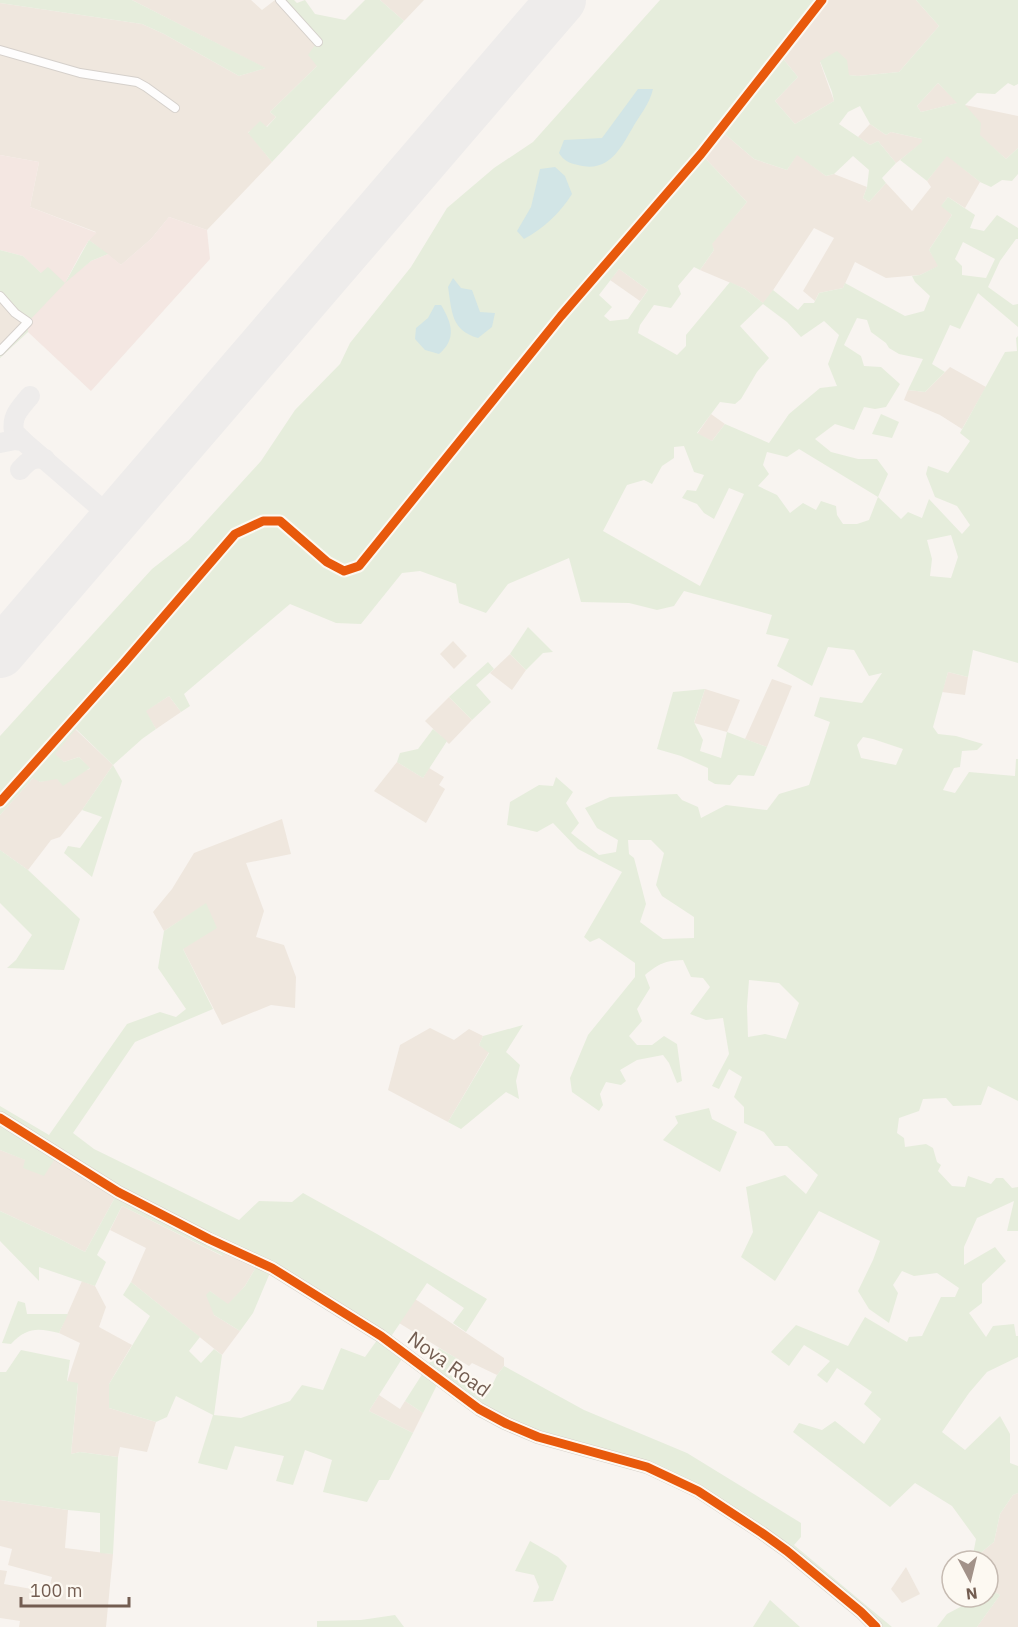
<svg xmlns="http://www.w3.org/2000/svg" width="1018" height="1627" viewBox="0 0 1018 1627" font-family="'IBM Plex Sans',sans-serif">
	<rect width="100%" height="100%" fill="#f8f4f0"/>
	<!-- residential -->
	<g fill="#efe7de">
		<path d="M132 0H251L262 10 275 0H280L318 42 317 66 270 112 276 117 266 127 248 132 272 162 207 230 169 217 151 239 121 265 89 240 96 232 30 207 39 162 0 155V3L142 24 164 34 239 76 265 68Z"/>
		<path d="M380 0H424L404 21Z"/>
		<path d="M822 0H916L939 26 899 72 858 76 848 75 820 62 834 101 795 124 775 101 798 77 780 55Z"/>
		<path d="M938 83 958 103 921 112 917 106Z"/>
		<path d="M965 105 1018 116V148L1006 159 979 135Z"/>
		<path d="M870 124 886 135 891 132 922 139 923 142 896 163 878 141 870 145 858 137Z"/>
		<path d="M720 130 754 159 787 170 797 154 826 176 834 174 867 187 863 198 869 202 886 183 912 211 931 187 927 181 947 155 980 182 965 208 948 197 942 205 952 215 929 250 939 266 920 275 886 278 855 262 843 288 819 293 815 301 803 291 834 238 814 228 764 304 745 289 700 270 714 250 711 244 747 202 701 154Z"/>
		<path d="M619 269 648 290 640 301 610 280Z"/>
		<path d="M0 296 28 322 0 351Z"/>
		<path d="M950 367 986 387 962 429 940 415 904 400 908 390 925 392Z"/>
		<path d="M711 414 725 424 712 441 697 434Z"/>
		<path d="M453 641 467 656 454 669 440 654Z"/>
		<path d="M510 654 526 670 512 690 490 673Z"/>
		<path d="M948 672 968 677 965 695 942 692Z"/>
		<path d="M772 679 792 686 767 747 745 739Z"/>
		<path d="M705 689 740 700 727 732 694 723Z"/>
		<path d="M169 696 181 712 156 729 145 711Z"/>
		<path d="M449 697 472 720 449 744 425 721Z"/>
		<path d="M75 729 113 765 82 810 60 837 51 840 28 870 0 850V815L34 777 40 782 90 769 79 757 64 762 54 754Z"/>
		<path d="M397 762 423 778 429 768 444 777 439 785 445 789 426 823 374 791Z"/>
		<path d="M282 819 291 854 246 863 264 911 256 937 284 945 296 977 295 1008 271 1005 222 1025 183 949 206 904 164 931 153 912 172 889 194 853Z"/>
		<path d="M430 1028 454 1040 469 1029 483 1036 479 1045 489 1052 448 1122 388 1090 400 1045Z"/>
		<path d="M0 1150 26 1160 57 1157 118 1192 85 1252 58 1238 0 1211Z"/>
		<path d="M122 1206 222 1256 227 1247 259 1262 245 1286 228 1305 210 1291 214 1315 240 1331 222 1355 131 1282 146 1248 110 1230Z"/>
		<path d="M82 1281 95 1286 106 1307 99 1327 132 1345 109 1384V1408L156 1422 147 1452 120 1447 118 1457 80 1452 71 1454 78 1384 67 1382 80 1343 59 1333Z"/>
		<path d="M415 1299 504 1358V1366L497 1375 472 1363 469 1366 399 1323Z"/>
		<path d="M379 1395 400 1409 405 1401 423 1413 413 1433 369 1411Z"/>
		<path d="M1018 1493V1627H977L1000 1595 991 1590 988 1585V1561L972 1560 994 1542 1000 1514 1013 1495Z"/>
		<path d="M0 1500 68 1510 65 1548 113 1554 106 1627H19L20 1621 0 1618V1570L7 1571 4 1584 48 1592 52 1577 8 1565 12 1549 0 1546Z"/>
		<path d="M906 1567 920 1594 902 1603 891 1589Z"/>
	</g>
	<!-- commercial -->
	<path fill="#f4e7e2" d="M0 155 39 162 30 207 97 233 89 240 82 251 66 281 91 261 108 254 121 265 151 239 169 217 207 230 210 259 91 391 28 332V322L41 273 23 256 0 250Z"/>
	<!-- green -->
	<g fill="#e6eddc" fill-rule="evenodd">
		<path d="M0 0H132L266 68 239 76 164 34 142 24 0 3Z"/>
		<path d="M280 0H294L297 3 305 0 315 14 345 20 365 0H380L404 21 272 162 248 133 260 121 267 127 276 117 270 112 317 66 308 55 317 42Z"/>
		<path d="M660 0H822L780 55 798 77 775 101 795 124 834 101 832 92 820 61 837 51 847 60 849 75 858 76 899 72 939 26 916 0H1018V84L1014 86 1008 83 995 94 977 93 965 105 981 123 980 135 1006 159 1018 148V174L1012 181 1002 180 991 187 980 182 947 156 927 181 900 160 922 142V139L891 132 886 135 870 124 860 106 848 112 839 124 870 145 878 141 896 163 882 178 886 183 869 202 863 198 867 187 869 170 853 156 834 174 826 176 797 155 787 170 754 159 720 130 701 154 747 202 712 244 714 250 700 270 694 267 678 286 681 294 671 308 654 305 640 325 638 333 677 355 686 346V335L730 282 745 289 763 303 773 290 798 310 804 303H814L819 293 843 288 845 283 905 316 924 311 930 296 915 282 912 276 920 275 938 266 929 250 952 215 941 206 948 197 975 215 970 228 984 231 997 215 1018 228V239H1016L1000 261 988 287 1013 305 1018 304V327L978 293 960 329 950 325 932 364 945 372 925 392 908 390 923 359 899 354 889 348 886 343 871 332 867 320 857 318 844 345 861 356 864 366 881 367 900 384 886 407 875 409 864 407 854 430 835 424 815 439 831 452 858 459H877L888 474 878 497 901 519 908 512 922 518 929 499 962 534 970 525 957 506 935 497 926 474 928 466 948 473 970 441 960 433 1005 352 1017 351 1016 338 1018 336V663L973 650 968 677 948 672 933 727 938 734 956 736 983 744 977 750 962 751 960 767 954 768 943 790 955 793 969 772 1015 776 1016 759H1018V1101L988 1086 981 1105 953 1106 946 1098 923 1099 919 1111 899 1118 897 1133 904 1138 905 1147 926 1144 933 1148 937 1162 941 1165 938 1171 952 1186 965 1187 968 1176 991 1184 996 1178H1003L1012 1188 1018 1187V1231H1007L1014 1201 977 1218 964 1247V1265L995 1247 1006 1261 982 1284V1303L969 1313 986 1337 993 1326 1014 1324 1016 1336H1018V1357L987 1372 969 1393 942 1432 965 1450 1000 1416 1010 1434V1463L1018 1466V1493L1013 1495 1000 1514 994 1542 972 1560 976 1539 952 1506 915 1483 890 1507 793 1432 799 1423 822 1430 835 1421 864 1444 881 1419 864 1404 872 1392 837 1368 827 1383 817 1375 830 1361 804 1345 789 1366 771 1352 796 1325 848 1346 865 1317 907 1342 909 1337 922 1336 941 1297H955L959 1288 937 1273 914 1276 902 1271 893 1285 898 1293 889 1323 869 1309 858 1291 873 1260 880 1241 819 1211 775 1281 741 1257 753 1232 746 1187 785 1175 806 1194 818 1175 787 1146H775L764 1132 744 1123V1107L734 1097 742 1077 729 1069 719 1089 712 1086 729 1054 723 1018 706 1020 690 1014 710 987 703 978 691 977 683 960C664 961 660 963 645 975L650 988 637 1009 642 1021 629 1036 637 1045H652L664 1036 677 1044 682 1081 677 1083 669 1063 663 1055 637 1060 620 1070 626 1081 621 1085 606 1082 600 1094 603 1105 599 1111 572 1092 570 1078 588 1035 635 977V963L599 938 590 942 584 937 622 872 578 849 553 823 537 832 507 825 510 802 539 785 553 786 556 777 573 792 566 803 579 823 571 833 599 855 616 852 618 840 597 828 585 808 610 797 677 794 682 800 698 807 701 818 726 805 767 810 779 794 809 785 830 722 814 716 820 697 862 703 882 673 869 676 854 650 828 647 812 686 777 666 789 639 766 634 772 615 684 591 674 606 657 610 629 603 581 602 569 558 508 584 486 613 459 603 456 584 420 571 402 573 361 624 336 623 290 604 184 694 190 706 181 712 169 696 146 711 156 729 142 739 113 765 122 781 92 877 64 853 68 846 80 848 102 817 82 810 113 765 76 729 55 754 64 762 79 757 90 768 63 786 57 779 40 782 33 778 0 815V736L152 569 189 540 261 461 295 410 340 364 350 343 411 267 447 208 494 168 533 142ZM938 83 957 103 921 112 917 106ZM963 242 995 259 986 278 962 275V266L955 259ZM619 269 648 290 628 319 610 321 604 316 612 307 599 295ZM763 304 787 322 801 337 824 321 839 335 828 364 837 386 820 388 789 414 769 443 725 424 712 441 697 433 720 402 735 404 741 399 757 372 769 358 740 326ZM684 446 694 472 704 475 696 491 687 490 682 498 697 504 704 513 714 519 729 488 744 494 700 586 603 531 627 485 644 480 652 484 662 466 674 458V447ZM799 449 878 497 869 520 857 524H843L837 515 836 506 821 501 816 510 803 503 790 513 777 495 758 486 769 474 763 465 767 452 787 457ZM951 535 958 557 951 578 930 576 932 559 927 540ZM863 737 873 739 903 749 896 765 861 758 857 745ZM628 840H651L664 853 656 885 662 896 694 917V938L663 939 640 922 646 904 634 858 629 854ZM749 980 779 983 799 1003 786 1039 765 1034 748 1037 747 1006Z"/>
		<path d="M89 240 108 254 91 261 65 283 28 322V332L0 358V351L28 323 0 296V250L23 256 41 273 48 267 65 283Z"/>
		<path d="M881 414 899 422 892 438 872 434Z"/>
		<path d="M528 627 553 652 543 653 526 670 510 654Z"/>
		<path d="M488 662 494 669 476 685 491 702 472 720 449 697Z"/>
		<path d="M705 689 694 722 703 740 700 751 721 758 727 732 767 747 754 776 738 775 730 785 715 784 708 780V768L681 756 657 749 673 692Z"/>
		<path d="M433 729 447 741 423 778 397 762 400 753 418 749Z"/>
		<path d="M0 850 28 870 80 919 64 970 7 968 16 960 32 935 0 903Z"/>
		<path d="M206 903 217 928 183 949 213 1009 135 1042 73 1133 94 1149 239 1220 259 1201 292 1202 303 1193 377 1234 487 1299 466 1332 453 1323 464 1308 427 1283 388 1341 405 1354 369 1411 413 1433 389 1480H379L367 1502 323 1492 332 1460 305 1450 293 1485 276 1481 284 1456 235 1446 227 1470 198 1463 213 1415 176 1396 167 1417 156 1422 109 1408V1384L150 1316 123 1295 131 1282 200 1337 189 1351 201 1363 214 1349 222 1355 214 1415 241 1418 290 1401 302 1385 323 1390 341 1348 365 1357 380 1336 272 1268 253 1313 240 1331 214 1315 206 1295 210 1291 228 1304 245 1286 259 1262 228 1247 223 1256 122 1206 97 1255 106 1262 95 1286 39 1267V1281L0 1241V1211L58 1238 85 1252 118 1192 58 1154 44 1176 23 1168 25 1160 0 1150V1106L49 1135 127 1024 160 1012 176 1017 186 1009 158 968 164 931Z"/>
		<path d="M523 1025 506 1052 520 1065 516 1081 519 1099 506 1092 461 1129 448 1122 489 1053 479 1045 483 1036Z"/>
		<path d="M709 1108 712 1119 737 1132 720 1172 663 1140 678 1123 675 1116Z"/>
		<path d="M18 1301 25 1303 27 1314H68L59 1333C38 1328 27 1327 11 1344L2 1343Z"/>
		<path d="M439 1348 458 1359 450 1375 488 1394 497 1375 504 1366 584 1410 687 1453 801 1523V1537L794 1545 892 1627H876L787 1551 647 1467 538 1437 439 1381 423 1413 405 1401Z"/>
		<path d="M21 1350 70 1360 67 1381 78 1383 71 1454 80 1452 118 1457 113 1554 100 1553V1513L68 1510 0 1500V1372H6Z"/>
		<path d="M530 1541 558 1557 567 1566 553 1601 533 1602 539 1587 534 1575 515 1571Z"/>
		<path d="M991 1590 1000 1595 977 1627H937L947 1614 979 1597H988V1592Z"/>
		<path d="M770 1600 800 1627H753Z"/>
		<path d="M395 1615 404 1627H317V1621L361 1620Z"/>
	</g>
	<!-- water -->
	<g fill="#d2e5e6">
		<path d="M638 89H653C650 102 643 111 636 122 622 145 611 174 578 165 569 163 564 161 559 153L564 140 602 138Z"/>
		<path d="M555 167 565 176 572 194C560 213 544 228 524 239L517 231 531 207 540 169Z"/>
		<path d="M453 278 461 288 472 290 480 312 495 313 492 327 478 338C451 330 452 312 448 287Z"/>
		<path d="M435 305H441C452 323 457 339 439 354L425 350 415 339 416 328 428 318Z"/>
	</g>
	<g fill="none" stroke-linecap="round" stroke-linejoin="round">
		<!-- taxiway -->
		<g stroke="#eeeceb" stroke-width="20">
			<path d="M23 441 14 432C11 416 20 408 30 396"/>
			<path d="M0 443 15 440 23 441 104 511C117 515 123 508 132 499"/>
			<path d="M20 470C28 461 32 457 45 459"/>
			<path d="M103 532 107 521 104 511"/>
		</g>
		<!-- runway -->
		<path stroke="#eeeceb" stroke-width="50" d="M0 653 561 0"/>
		<defs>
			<g id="street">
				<path d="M280 0 318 42"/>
				<path d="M0 50 80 73 137 82 146 87 175 108"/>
				<path d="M0 296 15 313 28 322 0 351"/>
				<path d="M0 802 124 663 235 534 263 521H280L327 562 344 571 359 566 561 316 701 154 822 0"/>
			</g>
			<path id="secondary" d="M0 1118 118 1192 209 1239 272 1268 381 1336 479 1409 505 1423 538 1437 647 1467 698 1491 762 1533 787 1551 861 1612 876 1627"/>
		</defs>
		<!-- street casing -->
		<use href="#street" stroke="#d5d0cb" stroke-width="10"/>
		<!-- secondary casing -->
		<use href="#secondary" stroke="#d6d0ca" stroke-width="14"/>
		<!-- street -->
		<use href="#street" stroke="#fefdfd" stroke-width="8"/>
		<!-- secondary -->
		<use href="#secondary" stroke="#fefdfd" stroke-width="12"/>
		<defs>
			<g id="cycleway">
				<path d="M0 802 124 663 235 534 263 521H280L327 562 344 571 359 566 561 316 701 154 822 0"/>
				<path d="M0 1118 118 1192 209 1239 272 1268 381 1336 479 1409 505 1423 538 1437 647 1467 698 1491 762 1533 787 1551 861 1612 876 1627"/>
			</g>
		</defs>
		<!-- cycleway casing -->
		<use href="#cycleway" stroke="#fdf9f2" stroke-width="13"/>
		<!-- cycleway -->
		<use href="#cycleway" stroke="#e8590c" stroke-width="9"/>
	</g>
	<g text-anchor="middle" stroke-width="4.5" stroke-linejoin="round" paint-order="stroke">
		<!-- street labels -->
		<g font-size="20" fill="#735d51" stroke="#fdf9f2">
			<text transform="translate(449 1364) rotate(36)" y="7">Nova Road</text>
		</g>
	</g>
	<!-- north arrow -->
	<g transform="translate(970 1579) rotate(173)"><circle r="28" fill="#fdf9f2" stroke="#c6bbb2" stroke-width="1.5"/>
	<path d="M0-4.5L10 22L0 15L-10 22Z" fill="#a29289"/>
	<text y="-9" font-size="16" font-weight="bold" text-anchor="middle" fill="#735d51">N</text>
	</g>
	<!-- scale -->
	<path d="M21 1597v9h108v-9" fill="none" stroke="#735d51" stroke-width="3"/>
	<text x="30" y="1597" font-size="18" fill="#735d51" stroke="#fdf9f2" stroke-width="4.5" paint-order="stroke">100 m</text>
</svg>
